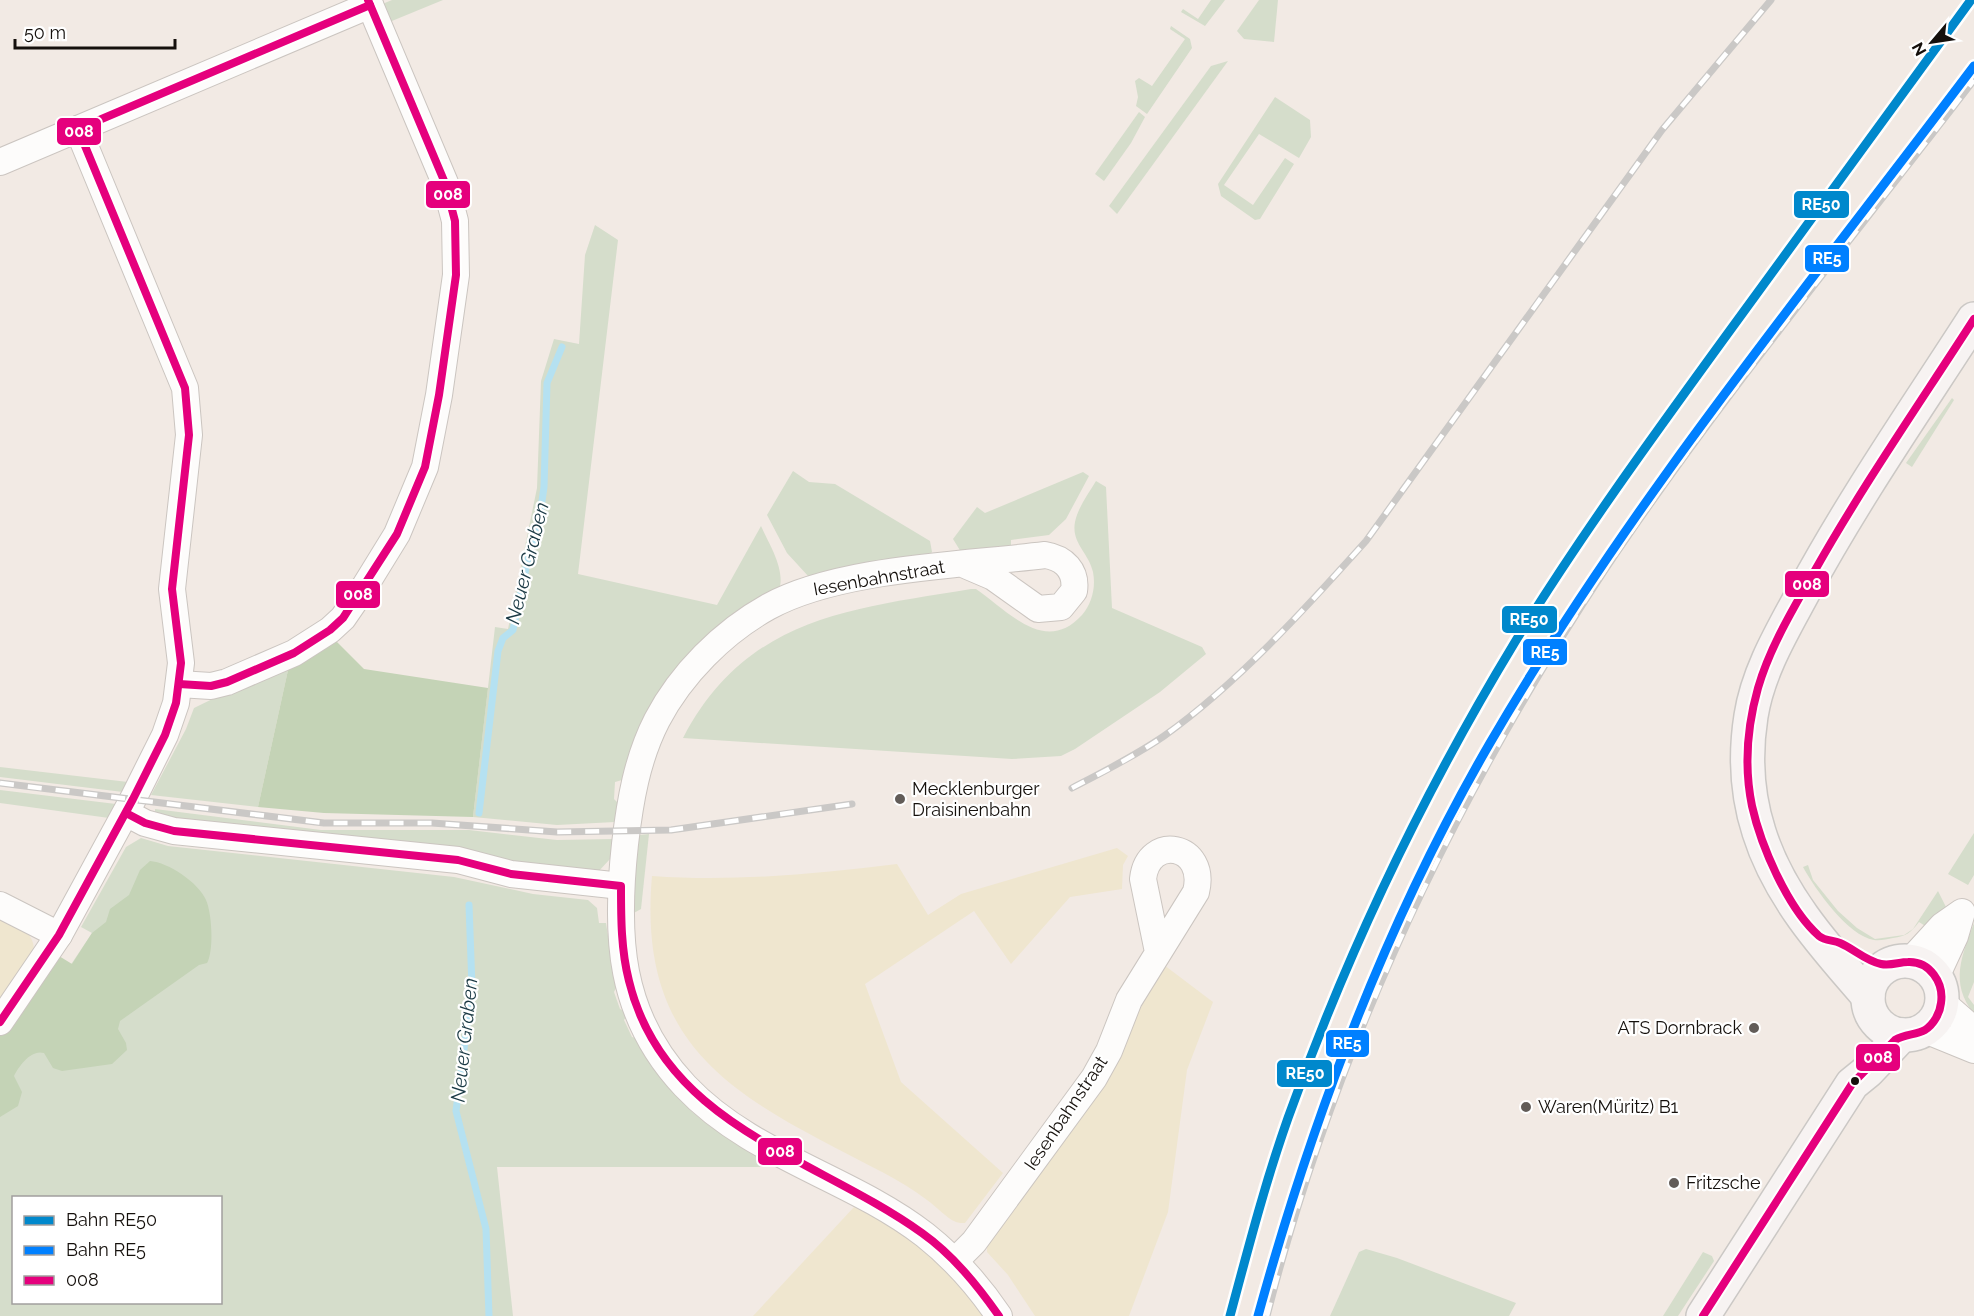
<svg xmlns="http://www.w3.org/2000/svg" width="1974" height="1316" viewBox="0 0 1974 1316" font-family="Raleway,sans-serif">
	<rect width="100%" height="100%" fill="#f2eae4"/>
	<!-- green -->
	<g fill="#d5ddcb" fill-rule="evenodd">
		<path d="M392 0H443L387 23 380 5Z"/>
		<path d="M1211 0H1225L1205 26 1181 12 1183 9 1198 19Z"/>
		<path d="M1259 0H1278L1274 42 1244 39 1237 31Z"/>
		<path d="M1171 26 1190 39 1192 48 1147 114 1136 106 1138 97 1135 81 1139 78 1152 86 1185 39 1170 29Z"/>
		<path d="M1228 61 1117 214 1109 206 1211 66Z"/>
		<path d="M1275 97 1310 120 1311 137 1299 158 1259 134 1224 185 1253 205 1285 158 1294 164 1260 219 1255 220 1221 196 1218 184Z"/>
		<path d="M1139 112 1145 117 1131 143 1104 181 1095 174Z"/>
		<path d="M595 225 618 240 578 574 717 605 761 526C769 544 786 570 779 590L654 702 633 744 622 780 615 782 614 799 618 803 615 822 557 825 473 817 495 627 508 629 537 488 541 381 554 339 579 344 585 255Z"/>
		<path d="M1952 398 1954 400 1912 467 1906 463Z"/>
		<path d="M793 471 809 482 835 484 930 541 932 552 928 557 809 577 787 553 767 515Z"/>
		<path d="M1083 472 1089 476 1066 519 1049 535 1011 540V547L961 552 953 539 977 507 985 513Z"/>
		<path d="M1096 481 1106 487 1112 608 1202 647 1206 654 1160 692 1075 749 1061 756 1012 759 683 738C746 617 850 609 971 589H976C1007 610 1045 656 1082 615 1092 603 1096 587 1093 572 1089 553 1071 543 1075 522 1078 507 1089 493 1096 481Z"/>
		<path d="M290 661 258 807 151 795 186 729 194 708Z"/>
		<path d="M0 767 128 782 123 792 0 777Z"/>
		<path d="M0 790 116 804 109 818 0 803Z"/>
		<path d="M155 809 321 830H469L557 840 613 839 610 859 597 873 155 818Z"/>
		<path d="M1974 833V875L1968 885 1948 874Z"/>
		<path d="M649 834 641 909 632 914 639 835Z"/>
		<path d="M141 838 168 846 454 877 533 894 588 900 597 908 599 923H606L616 988 614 992 620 1009 624 1011 626 1017 624 1020 632 1037 636 1038C649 1056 660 1075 673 1092 699 1124 740 1146 776 1164L775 1167H497L513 1316H0V1033L72 963 92 933 81 927 126 847ZM14 1198H220V1302H14Z"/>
		<path d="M1808 865 1813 880 1838 911 1857 928 1875 939 1904 935 1913 929 1938 891 1947 909 1930 929 1919 922C1911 933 1906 936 1893 938 1887 939 1880 941 1874 940 1848 936 1815 889 1803 867Z"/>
		<path d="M1974 923V982L1968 997 1974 1005V1014C1949 982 1962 956 1974 923Z"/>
		<path d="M1366 1249 1397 1258 1516 1303 1509 1316H1330L1359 1252Z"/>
		<path d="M1703 1252 1712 1256 1714 1261 1678 1316H1663Z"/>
	</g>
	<!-- forest -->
	<g fill="#c4d3b6">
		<path d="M331 636 364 669 488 688 473 817 324 813 258 807 290 661Z"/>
		<path d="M150 861C168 862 199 883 206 900 212 913 214 951 207 963L199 965 120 1021 118 1029 126 1043 127 1050 112 1064 62 1071 53 1068 44 1053C31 1049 19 1066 14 1076L22 1092 18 1106 0 1117V1033L59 956 72 964 92 933 106 922 110 909 129 895 140 870Z"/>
	</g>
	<!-- sand -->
	<g fill="#efe6cf">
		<path d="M1117 848 1128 856 1123 865 1122 889 1070 897 1011 964 974 911 865 984 901 1082 1003 1173 965 1223C963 1223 958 1223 956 1222 946 1218 936 1206 927 1200 914 1190 899 1181 884 1173 747 1101 636 1058 652 876 733 882 816 874 897 864L928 915 961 894Z"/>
		<path d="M0 914C14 923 35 931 34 951L0 1001Z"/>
		<path d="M1164 965 1213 1002 1187 1070 1168 1212 1129 1316H1035L1008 1275 987 1252V1245L1127 1027Z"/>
		<path d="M854 1207C912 1232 947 1269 987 1316H753Z"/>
	</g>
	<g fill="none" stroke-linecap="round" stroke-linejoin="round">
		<!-- stream -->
		<g stroke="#b5e1f1" stroke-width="7">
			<path d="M479 813 498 651 503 638 513 630 530 549 537 536 544 487 547 383 562 347"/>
			<path d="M469 905 472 987 456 1111 486 1229 489 1316"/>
		</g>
		<defs>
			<g id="minor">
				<path d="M0 162 370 5"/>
				<path d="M965 565 993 577 1038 609 1061 607 1074 591C1077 571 1064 558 1045 555 964 565 838 568 768 607 723 632 681 674 657 720 637 759 630 801 625 844 615 935 618 1015 685 1086 751 1156 850 1177 925 1235 954 1258 978 1285 999 1316"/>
				<path d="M179 684 211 686 227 682 294 653 330 630 343 618 365 586 397 534 425 467 439 395 456 275 455 221 445 183 368 0"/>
				<path d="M126 813 145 823 174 831 458 860 511 874 621 886"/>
				<path d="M0 905 59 935"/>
				<path d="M1910 961 1942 926 1962 912 1955 936 1936 977"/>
				<path d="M1942 1002 1974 1030"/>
				<path d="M0 1022 59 935 133 799 165 735 176 703 181 663 172 589 189 435 185 388 78 129"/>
				<path d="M1925 1030 1974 1050"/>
				<path d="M955 1261 974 1242 1094 1078 1109 1051 1129 1000 1196 892C1208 844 1148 833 1143 879L1158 952"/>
			</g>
			<g id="primary">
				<circle cx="1905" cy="998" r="37"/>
				<path d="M1868 996C1825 947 1779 896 1759 832 1747 795 1745 754 1751 716 1758 671 1783 630 1804 591 1855 497 1916 409 1974 319"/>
				<path d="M1703 1316 1852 1084 1868 1071 1902 1035"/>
			</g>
		</defs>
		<!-- minor casing -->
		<use href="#minor" stroke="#cbc5c0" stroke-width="28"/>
		<!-- primary casing -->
		<use href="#primary" stroke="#cbc8c5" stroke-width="36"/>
		<!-- minor -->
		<use href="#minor" stroke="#fdfcfb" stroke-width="26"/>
		<!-- primary -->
		<use href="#primary" stroke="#f7f3f2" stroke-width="33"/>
		<defs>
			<g id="rail">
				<path d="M0 783 324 823H432L557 832 671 830 852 804"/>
				<path d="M1072 788C1103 772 1135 756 1164 736 1237 684 1306 608 1366 541L1662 130 1771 0"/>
				<path d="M1267 1316C1335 1050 1454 799 1605 570 1719 400 1850 242 1974 80"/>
			</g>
		</defs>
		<!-- rail casing -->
		<use href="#rail" stroke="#cac8c6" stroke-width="7"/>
		<!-- rail -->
		<use href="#rail" stroke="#fff" stroke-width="4.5" stroke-dasharray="14" stroke-linecap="butt"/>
		<defs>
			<g id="bus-1">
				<path d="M179 684 211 686 227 682 294 653 330 630 343 618 397 534 425 467 439 395 456 275 455 221 445 183 368 0"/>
				<path d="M126 813 145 823 174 831 458 860 511 874 621 886C621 918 621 950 629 981 664 1126 816 1157 922 1233 953 1255 977 1285 999 1316"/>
				<path d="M0 1022 59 935 133 799 165 735 176 703 181 663 172 589 189 435 185 388 78 129 370 5"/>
				<path d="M1703 1316 1852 1084 1895 1040C1905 1034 1916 1035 1925 1030 1934 1024 1940 1013 1941 1003 1944 983 1930 961 1908 962 1899 962 1891 966 1881 964 1866 961 1854 949 1840 943 1833 940 1825 941 1819 936 1788 909 1761 846 1752 806 1744 767 1747 727 1758 688 1770 647 1793 609 1814 572 1863 485 1920 403 1974 319"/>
			</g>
		</defs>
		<!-- bus-1 casing -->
		<use href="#bus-1" stroke="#fff" stroke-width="12"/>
		<!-- bus-1 -->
		<use href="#bus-1" stroke="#e5007d" stroke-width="8"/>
		<defs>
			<path id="rail-1" d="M1230 1316C1248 1249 1265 1183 1288 1118 1347 953 1424 792 1515 642 1579 538 1651 439 1723 340 1805 226 1888 113 1971 0"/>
			<path id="rail-2" d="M1258 1316C1313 1116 1386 922 1490 743 1630 502 1807 288 1974 66"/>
		</defs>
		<!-- rail-1 casing -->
		<use href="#rail-1" stroke="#fff" stroke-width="14"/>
		<!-- rail-2 casing -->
		<use href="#rail-2" stroke="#fff" stroke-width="14"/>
		<!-- rail-1 -->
		<use href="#rail-1" stroke="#08c" stroke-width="9"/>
		<!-- rail-2 -->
		<use href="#rail-2" stroke="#0080ff" stroke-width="9"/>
	</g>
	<!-- markers -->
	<g fill="#625c58" stroke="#fff" stroke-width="2">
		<circle cx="900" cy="799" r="6"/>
		<circle cx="1754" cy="1028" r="6"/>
		<circle cx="1526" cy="1107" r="6"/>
		<circle cx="1674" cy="1183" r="6"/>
	</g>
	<circle fill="#15100c" stroke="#fff" stroke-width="2" cx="1855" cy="1081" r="5"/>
	<g text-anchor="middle" stroke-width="4.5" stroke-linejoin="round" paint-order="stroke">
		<!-- street labels -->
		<g font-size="18" fill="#15100c" stroke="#fff">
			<text transform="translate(879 578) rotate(-10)" y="6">Iesenbahnstraat</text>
			<text transform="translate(1066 1113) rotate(-56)" y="6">Iesenbahnstraat</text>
		</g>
		<!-- poi labels -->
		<g font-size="18" fill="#15100c" stroke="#fff" text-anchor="start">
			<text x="912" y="795">Mecklenburger<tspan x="912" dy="21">Draisinenbahn</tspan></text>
			<text x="1742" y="1034" text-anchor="end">ATS Dornbrack</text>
			<text x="1538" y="1113">Waren(Müritz) B1</text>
			<text x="1686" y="1189">Fritzsche</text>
		</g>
		<!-- water labels -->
		<g font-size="20" font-style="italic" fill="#1a3944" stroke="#fff">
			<text transform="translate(527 563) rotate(-76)" y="7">Neuer Graben</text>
			<text transform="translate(464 1040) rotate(-84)" y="7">Neuer Graben</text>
		</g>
	</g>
	<g stroke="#fff" stroke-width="2">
		<rect x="56" y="117" width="46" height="29" rx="6" fill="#e5007d"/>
		<rect x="425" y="180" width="46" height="29" rx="6" fill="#e5007d"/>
		<rect x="1793" y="190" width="57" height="29" rx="6" fill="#08c"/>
		<rect x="1804" y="244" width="46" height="29" rx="6" fill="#0080ff"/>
		<rect x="1784" y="570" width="46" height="28" rx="6" fill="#e5007d"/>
		<rect x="335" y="580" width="46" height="29" rx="6" fill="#e5007d"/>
		<rect x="1501" y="605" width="57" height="29" rx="6" fill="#08c"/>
		<rect x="1522" y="638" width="46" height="28" rx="6" fill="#0080ff"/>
		<rect x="1325" y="1029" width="45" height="29" rx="6" fill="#0080ff"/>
		<rect x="1855" y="1043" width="46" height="29" rx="6" fill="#e5007d"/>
		<rect x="1276" y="1059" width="57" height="29" rx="6" fill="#08c"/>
		<rect x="757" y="1137" width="46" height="29" rx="6" fill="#e5007d"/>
	</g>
	<g font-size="16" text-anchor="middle" font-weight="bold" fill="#fff">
		<text x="79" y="137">008</text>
		<text x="448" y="200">008</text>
		<text x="1821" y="210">RE50</text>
		<text x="1827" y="264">RE5</text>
		<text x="1807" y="590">008</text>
		<text x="358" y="600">008</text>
		<text x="1529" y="625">RE50</text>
		<text x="1545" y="658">RE5</text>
		<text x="1347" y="1049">RE5</text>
		<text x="1878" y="1063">008</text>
		<text x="1305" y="1079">RE50</text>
		<text x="780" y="1157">008</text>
	</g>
	<!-- legend -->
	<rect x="12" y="1196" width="210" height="108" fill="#ffffff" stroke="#a19f9e" stroke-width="1.5"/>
	<rect x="24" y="1216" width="30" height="9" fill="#0088cc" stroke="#a19f9e" stroke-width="1.5"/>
	<text x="66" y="1226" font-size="18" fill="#15100c">Bahn RE50</text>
	<rect x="24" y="1246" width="30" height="9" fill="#0080ff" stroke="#a19f9e" stroke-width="1.5"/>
	<text x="66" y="1256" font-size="18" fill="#15100c">Bahn RE5</text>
	<rect x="24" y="1276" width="30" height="9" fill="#e5007d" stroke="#a19f9e" stroke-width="1.5"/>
	<text x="66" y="1286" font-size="18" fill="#15100c">008</text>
	<!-- north arrow -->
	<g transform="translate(1932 42) rotate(241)" stroke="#ffffff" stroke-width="4.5" paint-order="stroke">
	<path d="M0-4.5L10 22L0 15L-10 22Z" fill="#15100c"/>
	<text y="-9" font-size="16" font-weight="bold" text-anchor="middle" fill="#15100c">N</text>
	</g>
	<!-- scale -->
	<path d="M15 39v9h160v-9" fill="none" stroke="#15100c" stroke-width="3"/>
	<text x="24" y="39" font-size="18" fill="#15100c" stroke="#ffffff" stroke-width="4.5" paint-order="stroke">50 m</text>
</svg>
